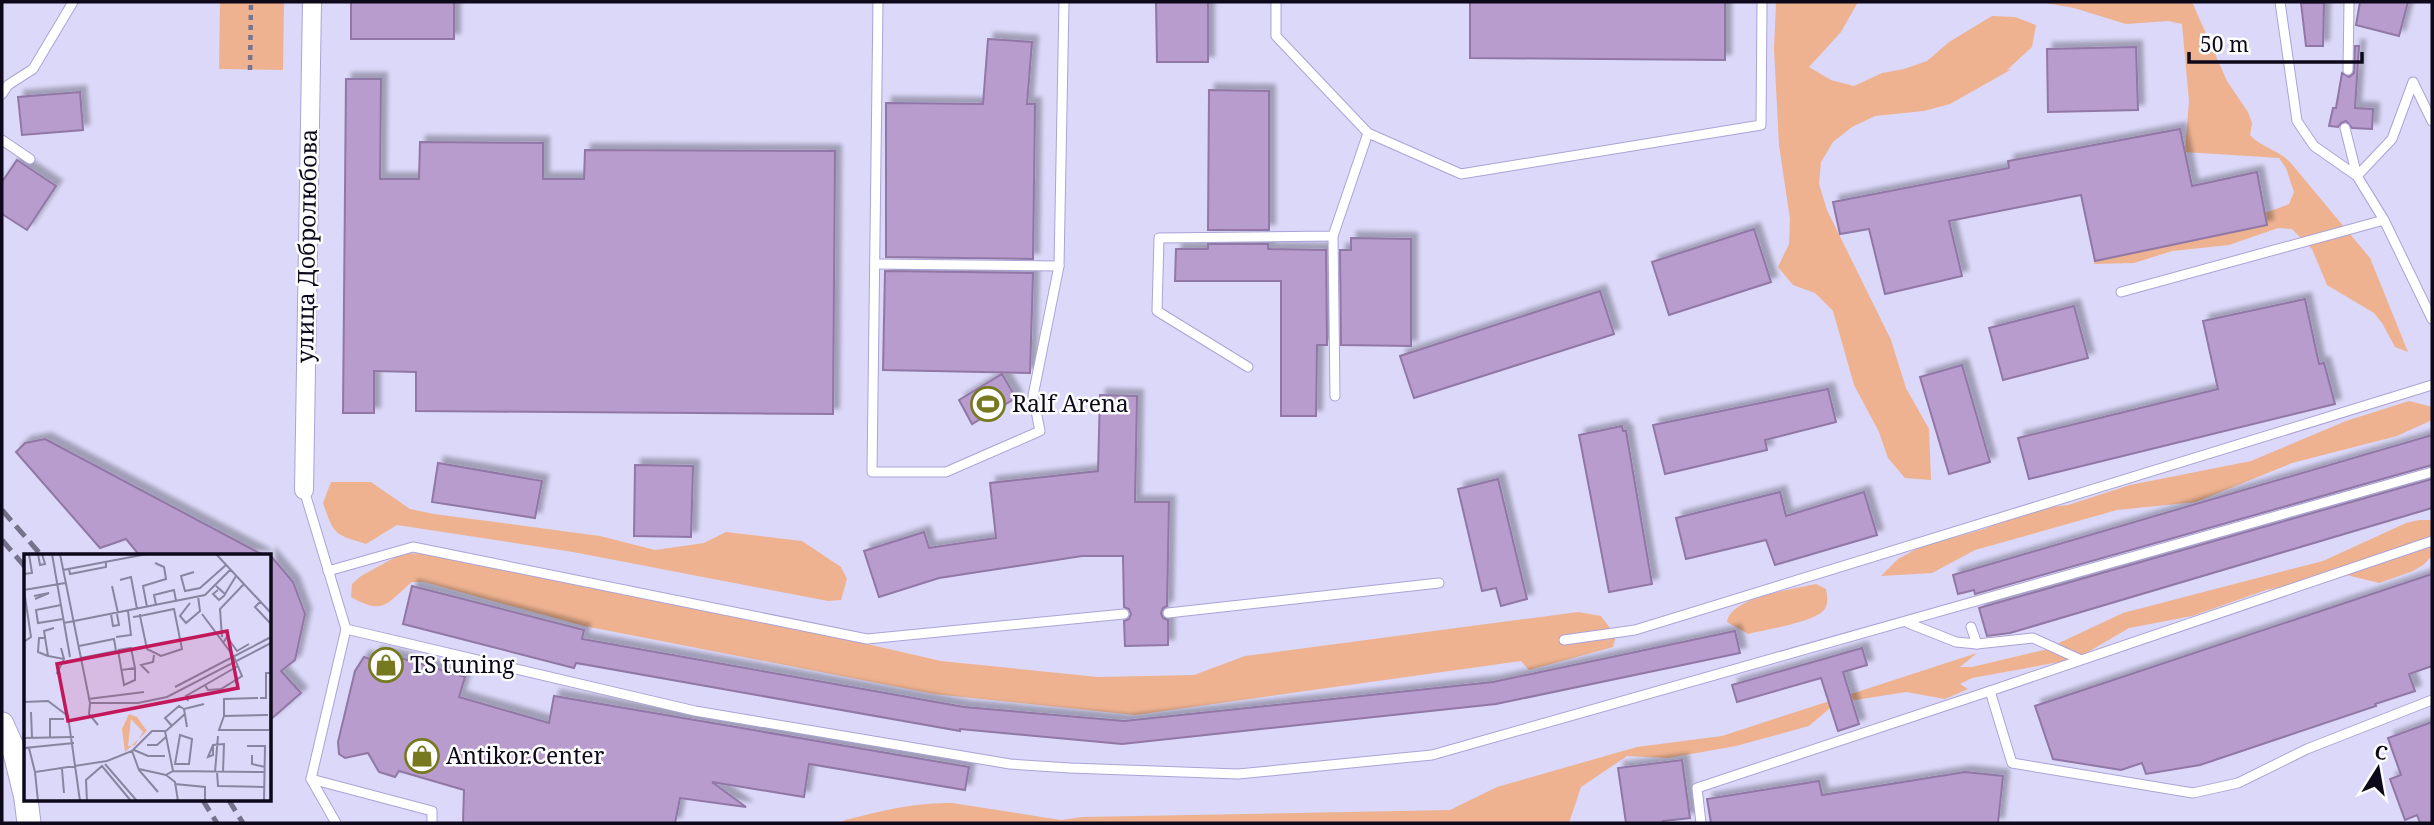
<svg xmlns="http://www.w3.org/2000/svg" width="2434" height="825" font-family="'Noto Serif',serif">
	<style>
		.green { fill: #eeb290 }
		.building { fill: #b89ccd; stroke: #9177a5; stroke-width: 2; filter: url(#shadow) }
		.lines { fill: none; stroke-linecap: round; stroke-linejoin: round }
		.service-casing { stroke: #aaa3d7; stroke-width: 11 }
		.minor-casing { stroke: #aaa3d7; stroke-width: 20 }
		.tertiary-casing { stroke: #aaa3d7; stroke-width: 25 }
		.path { stroke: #78748e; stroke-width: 4.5; stroke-dasharray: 5 5; stroke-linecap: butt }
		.service { stroke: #fff; stroke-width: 9 }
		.minor { stroke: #fff; stroke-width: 18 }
		.tertiary { stroke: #fff; stroke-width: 23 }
		.rail { stroke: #76728c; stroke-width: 5; stroke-dasharray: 14 7; stroke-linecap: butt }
		.labels { text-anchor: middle; stroke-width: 5; stroke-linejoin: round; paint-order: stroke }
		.street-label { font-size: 23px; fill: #0d091b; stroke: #fdfdfd }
		.poi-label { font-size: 23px; fill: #0d091b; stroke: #fdfdfd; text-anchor: start }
		.inset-road { fill: none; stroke: #8985a0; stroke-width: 2 }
		.view { fill: #c2185b; fill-opacity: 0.15; stroke: #c2185b; stroke-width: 3.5 }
		.inset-edge { fill: none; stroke: #0d091b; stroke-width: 3.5 }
	</style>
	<defs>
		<filter id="shadow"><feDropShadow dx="6" dy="-6" stdDeviation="2" flood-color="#0004"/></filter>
	</defs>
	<rect width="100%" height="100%" fill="#dbd8f9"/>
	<g class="green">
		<polygon points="220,2 284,2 283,70 219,69"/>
		<polygon points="1776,2 1858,2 1841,32 1809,67 1831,80 1854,86 1882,73 1904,69 1927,61 1949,42 1992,16 2015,17 2036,25 2032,47 2007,70 2012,69 1950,104 1924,111 1875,116 1852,127 1833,142 1821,162 1819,184 1827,210 1891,340 1906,388 1929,429 1931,480 1905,478 1888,458 1879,432 1854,385 1833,311 1815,293 1793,285 1778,267 1789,244 1790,219 1779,145 1774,49"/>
		<path d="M2040 2H2192L2227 81 2248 112 2252 123 2250 135C2262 148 2278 150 2290 162L2370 258 2408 352 2395 347 2382 323 2374 313 2327 285 2312 249 2292 229 2278 228 2229 245 2172 251 2134 263 2094 264 2099 253 2252 218 2289 204 2294 192 2286 168 2279 158 2185 152 2189 101 2182 24 2168 21 2126 24 2074 8Z"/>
		<polygon points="2409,401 2432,407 2432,420 2397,436 2292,463 2196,502 2117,510 1975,550 1932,573 1881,576 1898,559 1920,547 1984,529 2028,510 2068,505 2130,485 2251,461 2346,421"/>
		<path d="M331 482H371L410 509 434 514 600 536 655 550 704 543 726 532 802 541 841 567 847 579 841 600 828 601 573 552 397 525 366 544C334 534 334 535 323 503Z"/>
		<path d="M2419 520H2432V556L2423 565 2413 571 2379 583 2343 574 2266 590 2192 616 2129 628 2076 659 1972 678 1960 684 1968 689 1945 699 1906 692 1836 703 1809 726 1736 746 1668 758 1627 756 1581 787 1569 823H841L845 820C881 811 915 802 952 803L1061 820 1082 817 1450 810 1497 787 1637 747 1722 736 1977 653 1960 667H1972L2044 650 2123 613 2323 561 2406 523Z"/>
		<path d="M403 553 426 554 775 623 941 661 1098 677 1194 675 1245 656 1578 612 1601 616 1616 636 1613 647 1529 670 1521 661 1135 715 934 694 584 626 424 582H412C387 603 384 616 351 597L352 584 361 576Z"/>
		<path d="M1816 584 1826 589C1827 596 1829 603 1824 610 1814 622 1765 630 1748 634L1727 622C1730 597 1794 589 1816 584Z"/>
	</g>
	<g class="building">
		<rect x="351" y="2" width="103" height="37"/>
		<polygon points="1156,2 1208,2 1208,62 1157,62"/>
		<polygon points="1470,2 1725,2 1725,60 1470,58"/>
		<polygon points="2360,2 2408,2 2399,36 2356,25"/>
		<polygon points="2301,3 2324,3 2323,46 2306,46"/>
		<polygon points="988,39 1032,42 1027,104 1035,104 1033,259 886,257 886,103 983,104"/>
		<polygon points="2355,46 2359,46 2355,108 2373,109 2372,129 2352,128 2346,121 2341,123 2338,127 2329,126 2333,108 2336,108 2342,73 2349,77 2354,73"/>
		<polygon points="2136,47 2138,110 2048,112 2047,49"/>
		<polygon points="346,79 381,79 380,179 419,179 420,142 543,143 543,179 584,179 585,150 835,151 833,414 416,411 416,372 374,371 374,413 343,413"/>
		<polygon points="1209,90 1269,91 1269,230 1208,230"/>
		<polygon points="80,92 83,130 22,135 18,97"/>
		<polygon points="2180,129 2192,186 2257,172 2267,225 2095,261 2081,195 1949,221 1962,276 1885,294 1869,229 1840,234 1833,202 2009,168 2008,161"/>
		<polygon points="17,160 56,186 27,230 2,214 2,182"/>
		<polygon points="1754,229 1771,282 1669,315 1652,262"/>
		<polygon points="1351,238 1411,239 1411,346 1341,345 1340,250 1351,250"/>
		<polygon points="1208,244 1268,244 1268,249 1326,250 1327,345 1317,345 1316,416 1281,416 1281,281 1175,281 1176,249 1208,249"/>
		<polygon points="885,271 1033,273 1030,373 883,370"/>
		<polygon points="1600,291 1614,334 1414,398 1400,356"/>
		<polygon points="2305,299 2319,364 2324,363 2335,404 2029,479 2018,438 2218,389 2203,321"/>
		<polygon points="2074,306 2088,358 2003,380 1989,328"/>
		<polygon points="1962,365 1990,462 1949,474 1920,377"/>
		<polygon points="1002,374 1016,398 972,424 959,400"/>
		<polygon points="1828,389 1836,422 1765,440 1767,450 1665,474 1653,425"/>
		<polygon points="1100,395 1137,396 1135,502 1169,502 1167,606 1163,608 1161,613 1163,618 1168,620 1168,645 1125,646 1124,621 1129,619 1131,614 1129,609 1124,607 1123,556 1082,556 939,578 879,597 864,551 924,532 929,548 996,538 990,483 1098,471"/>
		<polygon points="1622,426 1623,431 1626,431 1652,584 1609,592 1579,435"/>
		<polygon points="2432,435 2432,465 1975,594 1974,590 1958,594 1953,575"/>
		<polygon points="45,439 265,556 140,556 126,539 100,548 16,452 25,443"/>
		<polygon points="438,463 542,481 535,518 432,502"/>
		<polygon points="635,465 693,466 691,537 634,536"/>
		<polygon points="1498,479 1527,599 1501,606 1496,588 1482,591 1458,489"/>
		<polygon points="2432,479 2432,508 2010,633 1987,636 1979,608"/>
		<polygon points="1780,492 1786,516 1864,492 1877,535 1775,565 1766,540 1686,559 1676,518"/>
		<polygon points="270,555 293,582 305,614 295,660 281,671 301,693 270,720"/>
		<polygon points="2432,574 2432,666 2409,674 2415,691 2375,704 2376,706 2200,765 2146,774 2142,763 2121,770 2053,759 2035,706"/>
		<polygon points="412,586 584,630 582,639 964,707 1124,721 1493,682 1735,631 1740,653 1496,704 1122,744 960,729 960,731 576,663 574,668 403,624"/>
		<polygon points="1862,648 1867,665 1843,672 1859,724 1838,731 1821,678 1737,702 1732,685"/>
		<polygon points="376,653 394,657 394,656 465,677 459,697 549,723 554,696 969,767 965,790 809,764 804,797 712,782 746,807 680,798 675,823 463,823 464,790 399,771 395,777 379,772 368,753 345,758 339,754 338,742 355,671 364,657 373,660"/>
		<polygon points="2432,722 2432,823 2420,823 2417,815 2405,820 2390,779 2401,775 2388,738"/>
		<polygon points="1682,760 1690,818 1663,821 1664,823 1626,823 1618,768"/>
		<polygon points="1965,772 2003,776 1998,823 1711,823 1707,799 1819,781 1822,795"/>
	</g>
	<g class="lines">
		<g class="service-casing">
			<g id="service">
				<polyline points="878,2 872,472 946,472 1040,431 1033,396 1059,266"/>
				<polyline points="1276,2 1276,36 1368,133 1461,174 1761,125 1762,2"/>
				<polyline points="2280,2 2297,121 2314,146 2357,176 2384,220 2432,319"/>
				<polyline points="2348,70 2349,2"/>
				<polyline points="2,94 8,85 33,69 73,2"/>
				<polyline points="2345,128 2357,176"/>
				<polyline points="2,140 30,159"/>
				<polyline points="2357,176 2392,139 2413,82 2432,121"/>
				<polyline points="1333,236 1335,396"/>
				<polyline points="876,264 1059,266 1064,2"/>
				<polyline points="2121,292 2384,220"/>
				<polyline points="1248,367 1157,311 1159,238 1333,236 1368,133"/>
				<polyline points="304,490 346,629 695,711 1010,764 1070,768 1238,774 1432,755 2432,472"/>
				<polyline points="328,571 413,547 867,639 1124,614"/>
				<polyline points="1168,613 1439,583"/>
				<polyline points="1908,623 1956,642 1977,644"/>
				<polyline points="1971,627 1977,644 2033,638 2079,659"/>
				<polyline points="1564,640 1635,630 2432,385"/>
				<polyline points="1990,691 2432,541"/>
				<polyline points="311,779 432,811 432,823"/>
				<polyline points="336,823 311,779 346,629"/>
				<polyline points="1701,823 1697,788 1990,691 2012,763 2193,793 2238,783 2307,749 2432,700"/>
			</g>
		</g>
		<g class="minor-casing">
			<polyline id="minor" points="304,490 312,2"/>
		</g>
		<g class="tertiary-casing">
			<g id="tertiary">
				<polyline points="2,724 15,753 26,798"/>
				<polyline points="26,799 29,823"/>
			</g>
		</g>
		<polyline class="path" points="250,70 251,2"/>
		<use href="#service" class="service"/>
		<use href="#minor" class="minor"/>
		<use href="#tertiary" class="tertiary"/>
		<g class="rail">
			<polyline points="2,510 42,556"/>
			<polyline points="2,540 26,568"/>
			<polyline points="202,799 217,823"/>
			<polyline points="228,799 243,823"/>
		</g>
	</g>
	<defs>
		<g id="stadium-ring" transform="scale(1.75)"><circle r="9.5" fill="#fdfdfd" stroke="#777920" stroke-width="1.5"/><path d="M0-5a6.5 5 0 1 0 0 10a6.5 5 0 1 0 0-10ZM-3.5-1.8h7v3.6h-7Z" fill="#777920"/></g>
		<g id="shop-ring" transform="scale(1.75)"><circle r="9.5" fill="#fdfdfd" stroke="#777920" stroke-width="1.5"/><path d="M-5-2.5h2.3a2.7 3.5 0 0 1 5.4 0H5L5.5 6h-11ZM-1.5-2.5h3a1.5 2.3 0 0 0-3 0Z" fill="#777920"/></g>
	</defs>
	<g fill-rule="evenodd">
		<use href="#stadium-ring" x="988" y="404"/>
		<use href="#shop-ring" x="386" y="665"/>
		<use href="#shop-ring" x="422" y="756"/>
	</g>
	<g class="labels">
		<g class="street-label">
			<text transform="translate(307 246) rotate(-89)" y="8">улица Добролюбова</text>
		</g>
		<g class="poi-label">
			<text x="1012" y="412">Ralf Arena</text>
			<text x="410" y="673">TS tuning</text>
			<text x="446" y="764">Antikor.Center</text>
		</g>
	</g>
	<g transform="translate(24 554)">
		<rect width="247" height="247" fill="#dbd8f9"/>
		<path d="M105 160 113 163 123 177 101 198 98 175ZM107 165 119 178 111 191 104 192Z" fill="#eeb290" fill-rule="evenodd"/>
		<path class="inset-road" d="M14 0 16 11 21 10 18 0M28 0 46 103M36 0 66 149H114L143 143 247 89M192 0 247 59M45 15 46 20 82 13V8M39 16 123 0M170 18 157 22 161 37 176 34 202 11M0 20 8 19 5 0M96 26 107 23 113 55M88 32 94 59M192 32 201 40 212 22M0 36 7 83 1 87M0 36 41 29M194 36 189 40 195 46 201 41M10 42 25 39 11 45M236 48 231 53 247 70M166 49 156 62 162 69 176 57 174 42M37 51 12 56 14 69 39 65M132 51 130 41 150 36 152 47M123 53 119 32 142 25 140 13 131 9M87 60 89 72 95 71 93 60M109 63 116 62 150 55 158 95 137 102 123 95 116 62V60M40 69 181 41 206 16M30 74 20 77 24 102 40 105M92 83 107 81 104 57M198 83 196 55 220 30M21 84H15L14 98 24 102M199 89 203 83 213 97 225 90M55 92 90 85 92 97 57 104M94 96 100 131 111 126V114M94 96 107 94 111 114 98 116M125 119 117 111 129 108 130 101M37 121 33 119 40 105 37 94M181 131 214 112M151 133 247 83M234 144 200 145V162L244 161M236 144H242V119H247M64 145 120 138M164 147 162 142 181 131 184 136 197 135 218 122 210 103 178 60M0 148 24 147 44 162 56 247M66 149 65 160 74 171M7 158 8 184M200 162 195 176H245M148 172 141 164 155 152 160 155M163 173 160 155 180 150M246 176 247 147M142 177 161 160M156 181 168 185 165 210H151ZM26 183V165H40M0 184 50 183M123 191H133L142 183M189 191V201L184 203 189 191 200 190 199 218M223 192H241L240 247M0 194 50 189M5 194 11 218M110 196 124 202H141M108 197 115 216 134 238M228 201V210L241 213M81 210 113 247M38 215 40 239M115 215 142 221M149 217 142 221 151 228 154 247M191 218 194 182M193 218 194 232 240 233M151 230 181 233V247M14 247 11 218 83 207 108 197 128 177H141L149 217 240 218M63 247 62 226 78 212 107 247"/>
		<path class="view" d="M203 77 214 134 44 167 33 110Z"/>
		<rect width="247" height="247" class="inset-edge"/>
	</g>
	<rect width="2434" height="825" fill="none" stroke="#0d091b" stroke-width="7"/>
	<g transform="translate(2378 769) rotate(11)" stroke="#fdfdfd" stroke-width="5" paint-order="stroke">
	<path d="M0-5L12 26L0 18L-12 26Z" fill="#0d091b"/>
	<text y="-10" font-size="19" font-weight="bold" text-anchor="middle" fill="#0d091b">С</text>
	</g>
	<path d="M2189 52v10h173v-10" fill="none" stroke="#0d091b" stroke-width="3.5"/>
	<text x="2200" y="52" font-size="21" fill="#0d091b" stroke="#fdfdfd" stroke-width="5" paint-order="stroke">50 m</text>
</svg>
